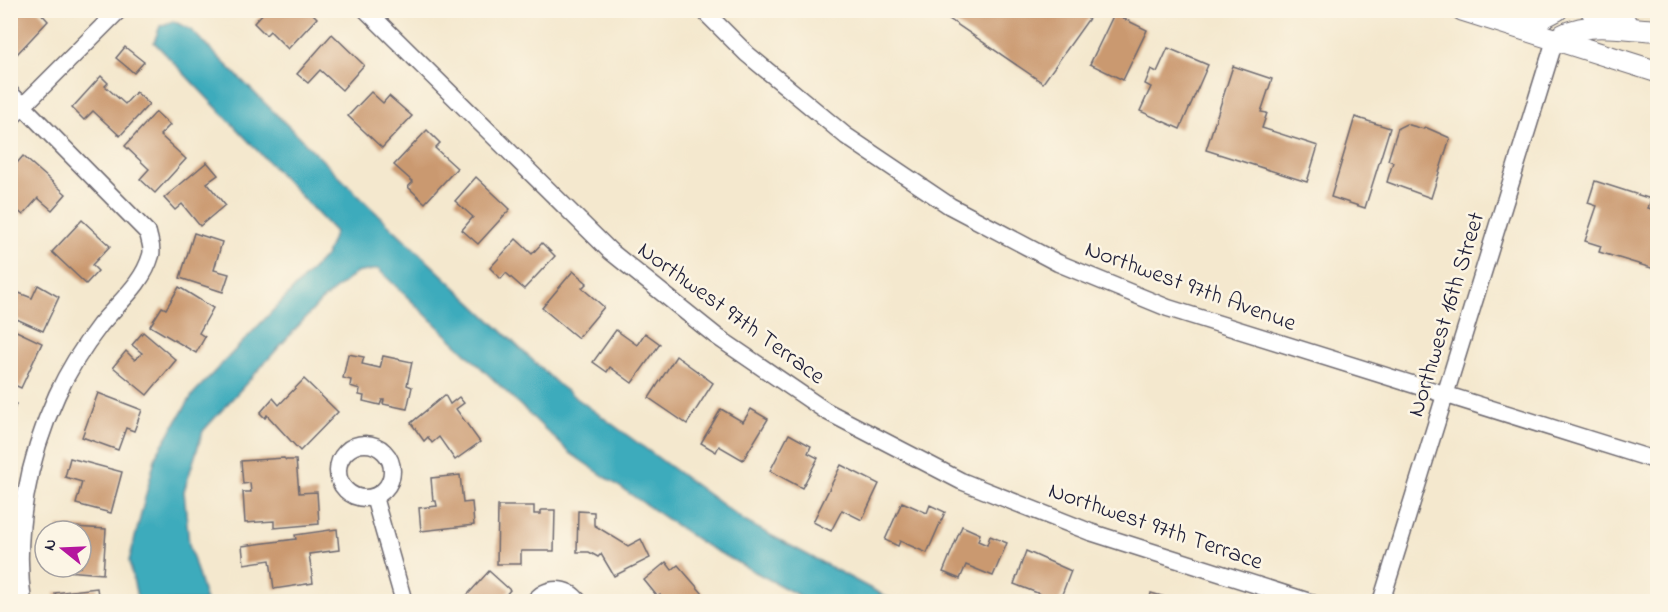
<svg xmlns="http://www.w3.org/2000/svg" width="1668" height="612" font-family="'Indie Flower',sans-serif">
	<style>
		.water { fill: #3dabbc; stroke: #30667c; stroke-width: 1.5 }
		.building { fill: #ca9970 }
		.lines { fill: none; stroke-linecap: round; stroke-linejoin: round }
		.minor-casing { stroke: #6c676e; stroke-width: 19 }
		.major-casing { stroke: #6c676e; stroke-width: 23 }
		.minor { stroke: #fff; stroke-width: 16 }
		.major { stroke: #fff; stroke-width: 21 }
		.labels { text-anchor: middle; stroke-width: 5; stroke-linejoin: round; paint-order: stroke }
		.street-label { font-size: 24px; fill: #22223b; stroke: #fcf5e5 }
	</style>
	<rect width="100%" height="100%" fill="#fcf5e5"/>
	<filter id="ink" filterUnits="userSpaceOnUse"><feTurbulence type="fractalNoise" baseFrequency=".0167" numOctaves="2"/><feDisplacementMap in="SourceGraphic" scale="12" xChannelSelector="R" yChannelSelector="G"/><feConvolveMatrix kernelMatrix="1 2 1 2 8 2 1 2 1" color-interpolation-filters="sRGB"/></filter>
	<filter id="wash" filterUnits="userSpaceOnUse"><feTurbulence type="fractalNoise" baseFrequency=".008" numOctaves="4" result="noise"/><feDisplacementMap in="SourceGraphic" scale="24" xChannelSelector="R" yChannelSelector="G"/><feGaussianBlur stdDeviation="1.35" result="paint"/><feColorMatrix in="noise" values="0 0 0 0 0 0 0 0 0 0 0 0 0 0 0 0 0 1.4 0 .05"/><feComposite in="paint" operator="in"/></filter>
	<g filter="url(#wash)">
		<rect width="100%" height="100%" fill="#f4e8ce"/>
		<polygon class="water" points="173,21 190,29 369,206 560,386 746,522 894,601 809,601 705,545 570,453 378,269 356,273 320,302 203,431 184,491 189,544 206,601 138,601 129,561 156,455 193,394 326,255 335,232 154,42 160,26"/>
		<g id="blocks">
			<g class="building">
				<polygon points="10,10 38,10 48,21 17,54 10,48"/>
				<polygon points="266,10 309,10 317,18 288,49 270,31 266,35 254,23"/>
				<polygon points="936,10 1095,10 1043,83"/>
				<polygon points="1114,14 1147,30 1123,80 1090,64"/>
				<polygon points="332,34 364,65 342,90 320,70 308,83 297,74"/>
				<polygon points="125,47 144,62 134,73 116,58"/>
				<polygon points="1168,48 1208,65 1180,129 1140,111 1151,87 1145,84 1151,69 1157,72"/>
				<polygon points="1233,66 1272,79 1261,112 1267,113 1262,128 1318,146 1307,182 1206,150"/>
				<polygon points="101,76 108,83 105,86 125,104 136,92 149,104 120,136 93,111 84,120 72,108"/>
				<polygon points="371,92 383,103 389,96 412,116 382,148 348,116"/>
				<polygon points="156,112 170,125 160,135 186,159 155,193 140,179 149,169 125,146"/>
				<polygon points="1355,117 1390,128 1365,208 1331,197"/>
				<polygon points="1406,124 1424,129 1425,127 1450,138 1431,198 1387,182 1393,162 1388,160 1398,128"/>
				<polygon points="427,130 440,143 435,148 457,168 425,203 408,187 413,182 394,165"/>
				<polygon points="23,156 66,194 52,210 38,198 23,215 10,204 10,177 14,173 11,170"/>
				<polygon points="207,162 218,175 207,183 225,205 200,226 182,204 175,210 164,198"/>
				<polygon points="476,177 510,209 478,244 462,230 473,217 455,201"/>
				<polygon points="1595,181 1651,199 1648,208 1658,211 1658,270 1599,252 1601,246 1585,241 1597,206 1588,203"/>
				<polygon points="82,220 110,246 92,265 98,271 86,284 52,252"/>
				<polygon points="194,233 222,242 214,270 229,274 223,292 180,278"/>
				<polygon points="516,239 532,254 542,243 555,256 524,289 506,273 501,279 490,268"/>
				<polygon points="573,271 587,283 582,288 604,307 578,338 542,308"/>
				<polygon points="38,285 59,297 43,331 10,316 19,293 32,298"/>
				<polygon points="179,287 213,308 199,333 205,337 196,353 150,326 162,307 166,309"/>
				<polygon points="10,328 42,343 21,388 10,383"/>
				<polygon points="616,330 637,345 645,333 660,344 632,383 610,367 607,372 593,362"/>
				<polygon points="143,332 176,360 147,395 113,367 126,351 135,360 142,353 132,345"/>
				<polygon points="348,354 364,357 362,364 380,368 383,356 412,362 407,385 412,387 407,409 383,404 384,400 382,400 380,405 363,401 364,396 359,395 360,389 350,386 351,380 343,378"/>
				<polygon points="676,356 713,383 687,424 649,398"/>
				<polygon points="304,379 338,412 300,451 267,415 265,418 260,413 273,398 279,405"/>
				<polygon points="98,393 142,410 134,431 126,428 118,450 82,437"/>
				<polygon points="445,395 450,404 459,397 464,403 456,409 480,442 455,460 439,437 432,443 428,437 424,441 411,423"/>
				<polygon points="10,402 16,404 11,418 10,418"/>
				<polygon points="721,409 743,422 751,409 768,419 743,460 719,446 716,452 701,443"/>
				<polygon points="789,434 811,446 808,453 818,458 802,488 770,471"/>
				<polygon points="70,458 122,472 111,513 76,504 82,482 65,477"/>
				<polygon points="284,458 286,460 296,460 299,493 317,492 319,524 274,528 274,521 245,523 243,492 251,492 250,483 243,484 241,461"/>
				<polygon points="841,465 879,484 862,520 842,510 831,531 813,522"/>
				<polygon points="460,475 463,503 472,502 474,525 421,531 419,508 437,506 436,501 433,501 431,478"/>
				<polygon points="902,502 927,513 930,505 945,512 927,553 900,541 898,546 885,540"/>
				<polygon points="498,506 534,506 534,514 541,514 541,510 555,510 554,551 521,551 521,564 497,564"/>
				<polygon points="578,511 594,512 594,525 628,546 641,539 650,558 614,576 601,554 598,557 589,552 577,552"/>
				<polygon points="58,526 106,529 103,574 54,570 54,567 81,567 81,531 58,531"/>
				<polygon points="962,526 980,534 978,541 987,545 990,536 1007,543 993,576 966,565 960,579 943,572"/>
				<polygon points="337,529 339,550 309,554 313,583 274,589 270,560 244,564 242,546 296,539 295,535"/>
				<polygon points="1026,551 1071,571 1059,602 1037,602 1040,594 1014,584"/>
				<polygon points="666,562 672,570 678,565 703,594 696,602 659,602 660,595 657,596 644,580"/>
				<polygon points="489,571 510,590 500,602 461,602"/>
				<polygon points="97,588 99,602 56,602 55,593"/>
				<polygon points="1151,593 1169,598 1168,602 1149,602"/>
			</g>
		</g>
	</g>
	<g filter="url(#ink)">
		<use href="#blocks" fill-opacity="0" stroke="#6c676e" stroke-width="1.5"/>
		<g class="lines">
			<g class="minor-casing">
				<g id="minor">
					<polyline points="366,10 610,251 716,336 826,411 961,481 1090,532 1310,602"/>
					<polyline points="703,10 747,54 846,136 950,206 1058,263 1168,308 1658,461"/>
					<path d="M10 93 148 233C149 239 153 248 151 255 143 284 118 303 100 325 83 347 68 371 57 395 28 458 13 534 23 602"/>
					<polyline points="10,119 119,10"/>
					<circle cx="365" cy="471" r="27"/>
					<polyline points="374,497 404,602"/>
					<path d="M534 602C546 586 567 586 579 602"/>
					<polyline points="1381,602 1555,40"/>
				</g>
			</g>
			<g class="major-casing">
				<g id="major">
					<polyline points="1462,10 1658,72"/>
					<polyline points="1591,10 1625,21"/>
					<polyline points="1510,15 1540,19 1557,10"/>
					<path d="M1555 40C1582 19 1621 29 1653 30"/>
				</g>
			</g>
			<use href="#minor" class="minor"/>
			<use href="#major" class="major"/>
		</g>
	</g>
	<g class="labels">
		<g class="street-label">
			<text transform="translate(1191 285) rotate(20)" y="8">Northwest 97th Avenue</text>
			<text transform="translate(732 312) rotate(36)" y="8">Northwest 97th Terrace</text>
			<text transform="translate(1445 314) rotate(-73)" y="8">Northwest 16th Street</text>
			<text transform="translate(1156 525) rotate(19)" y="8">Northwest 97th Terrace</text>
		</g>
	</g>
	<rect width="1668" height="612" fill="none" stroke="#fcf5e5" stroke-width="36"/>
	<g transform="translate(63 549) rotate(288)"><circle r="28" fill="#fcf5e5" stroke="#a5a1a1" stroke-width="1.5"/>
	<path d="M0-4.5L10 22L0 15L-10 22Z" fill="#b5179e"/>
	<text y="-9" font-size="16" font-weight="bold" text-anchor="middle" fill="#22223b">N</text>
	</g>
</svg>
